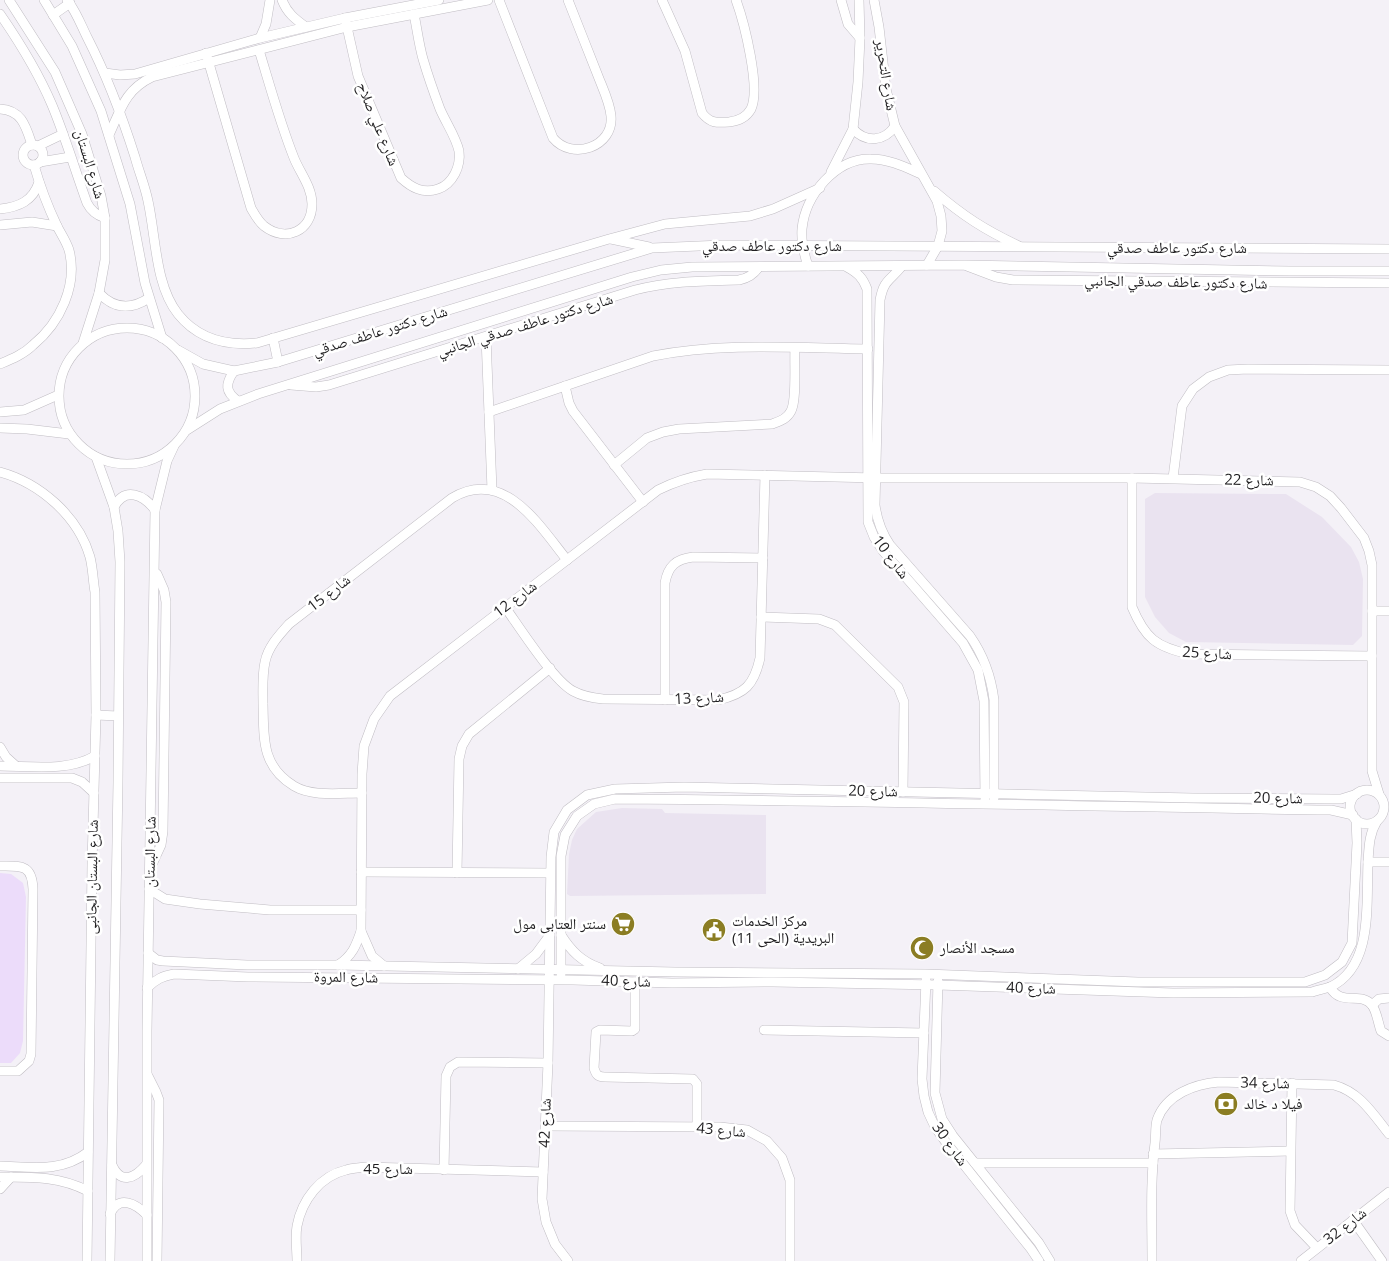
<svg xmlns="http://www.w3.org/2000/svg" width="1389" height="1261" font-family="'Open Sans','Noto Naskh Arabic',sans-serif">
	<style>
		.built { fill: #eae3f0 }
		.green { fill: #ecdcfa }
		.lines { fill: none; stroke-linecap: round; stroke-linejoin: round }
		.minor-casing { stroke: #c0bdc3; stroke-width: 10 }
		.minor { stroke: #fff; stroke-width: 9 }
		.labels { text-anchor: middle; stroke-width: 5; stroke-linejoin: round; paint-order: stroke }
		.street-label { font-size: 15px; fill: #201f21; stroke: #fff }
		.poi-label { font-size: 15px; fill: #201f21; stroke: #fff; text-anchor: start }
	</style>
	<rect width="100%" height="100%" fill="#f4f1f7"/>
	<g class="built">
		<polygon points="1155,493 1286,494 1322,517 1351,547 1359,562 1363,579 1362,636 1353,645 1186,642 1169,633 1155,617 1145,597 1145,499"/>
		<polygon points="622,808 662,809 665,813 766,815 766,894 570,896 567,894 569,854 572,840 577,829 596,812"/>
	</g>
	<polygon class="green" points="0,873 11,874 23,883 26,897 23,1041 20,1053 11,1063 0,1063"/>
	<g class="lines">
		<g class="minor-casing">
			<g id="minor">
				<polyline points="9,0 55,72 82,134 101,196 105,218 105,260 99,293 83,343"/>
				<polyline points="44,0 72,46 101,111 130,204 145,283 162,338"/>
				<path d="M67 0C76 11 81 25 87 37 107 76 122 116 135 157 139 172 145 186 148 201 156 237 155 285 178 314 198 339 227 346 257 343L609 239 665 224 750 216 773 209 820 188"/>
				<path d="M282 0C287 13 295 19 306 27"/>
				<path d="M499 0 553 138C572 161 614 147 611 116 610 103 603 89 598 76 588 51 578 25 568 0"/>
				<path d="M662 0 685 51 702 113C710 123 716 123 729 122 738 121 746 118 751 109 761 88 744 22 736 0"/>
				<polyline points="841,0 848,24 860,38"/>
				<polyline points="874,0 879,27 886,89 895,126 937,201 941,216 942,231 938,246 927,265"/>
				<path d="M0 14C20 43 38 72 52 105 65 136 75 170 87 203 91 211 96 215 105 218"/>
				<polyline points="53,15 70,3"/>
				<path d="M345 18 358 76 401 178C412 188 423 194 438 189 453 184 461 166 459 151 456 137 446 123 440 109 434 93 428 76 423 59 419 45 417 29 414 14"/>
				<polyline points="260,38 266,24 270,0"/>
				<path d="M206 53 251 208C255 215 258 221 264 226 286 243 312 231 312 204 312 187 300 173 294 158 280 123 270 86 259 50"/>
				<polyline points="105,73 120,75 135,74 260,38 345,18 439,0"/>
				<path d="M0 109C22 110 26 127 32 145"/>
				<path d="M853 129C866 143 884 142 895 126"/>
				<path d="M109 135C121 109 125 90 152 77L347 27 488 0"/>
				<circle cx="33" cy="155" r="10"/>
				<polyline points="38,146 63,134"/>
				<polyline points="40,162 70,157"/>
				<polyline points="831,172 853,129 858,82 860,38 859,0"/>
				<path d="M934 191C963 216 985 230 1019 246"/>
				<path d="M0 209C19 207 33 201 39 182"/>
				<polyline points="0,225 32,222 57,226"/>
				<polyline points="611,239 649,247"/>
				<path d="M808 266C804 254 801 242 802 229 805 195 836 158 871 159 889 159 905 167 921 174"/>
				<path d="M902 266C890 281 884 279 880 300L875 505C877 520 881 532 890 545L970 636C984 656 991 676 994 700V798"/>
				<polyline points="967,266 996,277 1013,280 1389,283"/>
				<path d="M847 267C858 273 863 278 867 289L868 522 874 537 883 551 963 643 978 670 984 701 985 799"/>
				<path d="M99 293C114 309 131 310 149 298"/>
				<circle cx="127" cy="396" r="68"/>
				<polyline points="486,337 492,490"/>
				<polyline points="273,338 278,362"/>
				<polyline points="178,350 203,364 234,371 278,362 652,248 722,245 1389,249"/>
				<path d="M0 364C12 359 24 354 33 345 60 323 78 285 69 250 66 241 61 234 57 226 48 207 40 186 34 165"/>
				<path d="M234 371C225 384 225 392 238 401"/>
				<path d="M291 385 316 387 329 385 635 290C670 281 703 281 739 280 748 278 753 275 759 267"/>
				<polyline points="565,386 569,403 573,411 643,502"/>
				<polyline points="0,412 24,410 58,395"/>
				<path d="M489 412 653 356C722 342 797 348 868 349"/>
				<polyline points="0,428 27,429 69,434"/>
				<polyline points="187,430 220,409 258,394 632,277 661,270 692,267 965,265 1290,271 1389,271"/>
				<polyline points="96,457 114,507 118,531 120,562 118,782 110,1261"/>
				<path d="M614 465 647 438 663 432 679 429 772 424C780 421 787 419 791 411 797 400 794 363 795 348"/>
				<path d="M0 472C40 483 78 516 90 557 93 569 93 581 95 592L96 715 92 865 87 1261"/>
				<path d="M1132 478V607C1145 638 1156 647 1189 654L1372 656"/>
				<polyline points="1173,478 1182,406 1193,389 1209,377 1228,370 1248,369 1389,370"/>
				<path d="M114 507C125 486 144 495 155 510"/>
				<path d="M505 607C520 628 553 680 573 691 582 696 593 698 603 699L718 700C745 694 754 685 760 658L765 475"/>
				<polyline points="1372,611 1389,611"/>
				<polyline points="761,617 819,619 835,625 898,687 904,702 903,792"/>
				<path d="M665 700V583C668 566 676 559 693 557L763 558"/>
				<polyline points="96,715 118,716"/>
				<polyline points="0,747 6,757 16,766"/>
				<path d="M0 766C31 766 67 772 95 756"/>
				<polyline points="0,778 72,778 82,782 94,793"/>
				<circle cx="1367" cy="807" r="17"/>
				<path d="M362 793C340 793 312 797 294 786 261 766 264 738 263 704 263 691 262 676 265 662 268 647 279 635 289 624L452 498C504 467 539 525 567 560"/>
				<polyline points="1368,862 1389,862"/>
				<path d="M0 866C21 866 32 864 33 889L31 1054 29 1061 18 1071H0"/>
				<polyline points="150,869 161,845 163,831 166,602 164,590 157,574"/>
				<polyline points="361,872 550,873"/>
				<polyline points="457,873 459,759 462,746 469,734 550,668"/>
				<polyline points="149,889 165,899 200,904 270,910 361,910"/>
				<polyline points="361,931 372,956 384,966"/>
				<path d="M561 935C571 951 582 962 600 968"/>
				<polyline points="148,953 157,960 163,961 247,965 338,965 675,972 926,974 1138,982 1305,982 1325,975 1342,962 1352,943 1357,843 1356,819"/>
				<path d="M338 965C352 956 356 946 361 931L362 774 364 746 374 719 390 696 658 490C674 482 689 477 707 474L876 478H1132L1300 482 1316 487 1330 496 1341 508 1364 538 1369 551 1372 565V771L1379 794"/>
				<polyline points="518,969 536,954 550,935"/>
				<path d="M561 974V856L565 835 577 816 594 804 615 799C854 800 1092 807 1331 810L1353 815"/>
				<polyline points="926,980 922,1079 924,1096 928,1112 935,1127 945,1141 1031,1249 1039,1261"/>
				<polyline points="938,981 935,1093 942,1119 953,1136 1039,1243 1050,1261"/>
				<path d="M635 982V1029L632 1031 600 1030 596 1032 594 1068C596 1075 598 1077 605 1077L693 1079 697 1084V1127"/>
				<path d="M1330 987C1341 1007 1361 991 1372 1005 1377 1012 1378 1023 1381 1031L1389 1036"/>
				<path d="M147 988C156 979 163 976 174 974L248 977 573 980 672 983 773 982 938 985 1173 993 1312 992C1317 990 1324 989 1330 987 1374 967 1366 902 1368 862 1369 847 1369 834 1377 821"/>
				<polyline points="1372,1005 1379,999 1389,998"/>
				<polyline points="764,1030 924,1033"/>
				<polyline points="148,1076 156,1092 159,1100 157,1261"/>
				<polyline points="1292,1083 1290,1211 1295,1225 1317,1248"/>
				<polyline points="546,1126 720,1127 747,1130 767,1141 782,1158 790,1180 790,1261"/>
				<polyline points="1153,1154 1290,1151"/>
				<polyline points="975,1163 1153,1163"/>
				<path d="M112 1165C121 1185 135 1178 146 1165"/>
				<path d="M0 1166C32 1167 61 1173 88 1152"/>
				<polyline points="444,1170 446,1076 450,1067 458,1062 548,1063"/>
				<path d="M0 1177C32 1177 59 1176 88 1191"/>
				<polyline points="0,1189 11,1177"/>
				<path d="M110 1214C119 1194 136 1204 147 1215"/>
				<polyline points="1353,1220 1382,1261"/>
				<polyline points="147,1261 147,1031 155,510 167,461 174,446"/>
				<path d="M297 1261C297 1250 295 1237 297 1226 302 1200 320 1176 346 1170 352 1168 360 1168 366 1167L543 1172"/>
				<polyline points="568,1261 555,1244 546,1222 542,1199 548,1063 551,857 554,832 567,810 587,795 615,789 684,787 1193,798 1333,799 1341,799 1357,794"/>
				<path d="M1152 1261C1152 1222 1150 1182 1155 1143 1156 1136 1155 1127 1157 1120 1166 1094 1195 1084 1219 1082L1334 1085C1360 1092 1373 1114 1389 1134"/>
				<polyline points="1301,1261 1389,1192"/>
			</g>
		</g>
		<use href="#minor" class="minor"/>
	</g>
	<defs>
		<g id="supermarket-disc" transform="scale(1.25)"><circle r="9.5" fill="#8b7d23" stroke="#fff"/><path d="M-6-5.5h2.5l.6 2H6L4.5 2H-2.5L-4.4-4H-6ZM-1.5 3.2a1.3 1.3 0 1 0 .1 0ZM3 3.2a1.3 1.3 0 1 0 .1 0Z" fill="#fff"/></g>
		<g id="civic-disc" transform="scale(1.25)"><circle r="9.5" fill="#8b7d23" stroke="#fff"/><path d="M-.6-6.5H3V-4.5H.6V-3L4-1V1h2V6H-6V1h2V-1L-.6-3ZM-1.2 2.5V6h2.4V2.5Z" fill="#fff"/></g>
		<g id="mosque-disc" transform="scale(1.25)"><circle r="9.5" fill="#8b7d23" stroke="#fff"/><path d="M3.5-4.9A6 6 0 1 0 3.5 4.9A5 5 0 1 1 3.5-4.9Z" fill="#fff"/></g>
		<g id="bank-disc" transform="scale(1.25)"><circle r="9.5" fill="#8b7d23" stroke="#fff"/><path d="M-6-4H6V4H-6ZM0-2.3a2.3 2.3 0 1 0 0 4.6a2.3 2.3 0 1 0 0-4.6Z" fill="#fff"/></g>
	</defs>
	<g fill-rule="evenodd">
		<use href="#supermarket-disc" x="623" y="924"/>
		<use href="#civic-disc" x="714" y="930"/>
		<use href="#mosque-disc" x="922" y="948"/>
		<use href="#bank-disc" x="1226" y="1104"/>
	</g>
	<g class="labels">
		<g class="street-label">
			<text transform="translate(886 75) rotate(81)" y="5">شارع التحرير</text>
			<text transform="translate(378 124) rotate(68)" y="5">شارع علي صلاح</text>
			<text transform="translate(90 164) rotate(73)" y="5">شارع البستان</text>
			<text x="772" y="251">شارع دكتور عاطف صدقي</text>
			<text x="1177" y="253">شارع دكتور عاطف صدقي</text>
			<text transform="translate(1176 282) rotate(1)" y="5">شارع دكتور عاطف صدقي الجانبي</text>
			<text transform="translate(525 325) rotate(-17)" y="5">شارع دكتور عاطف صدقي الجانبي</text>
			<text transform="translate(380 331) rotate(-17)" y="5">شارع دكتور عاطف صدقي</text>
			<text transform="translate(1249 480) rotate(1)" y="5">شارع 22</text>
			<text transform="translate(891 557) rotate(53)" y="5">شارع 10</text>
			<text transform="translate(329 593) rotate(-38)" y="5">شارع 15</text>
			<text transform="translate(515 599) rotate(-37)" y="5">شارع 12</text>
			<text transform="translate(1207 653) rotate(3)" y="5">شارع 25</text>
			<text transform="translate(699 698) rotate(-3)" y="5">شارع 13</text>
			<text transform="translate(873 791) rotate(1)" y="5">شارع 20</text>
			<text transform="translate(1278 798) rotate(1)" y="5">شارع 20</text>
			<text transform="translate(150 852) rotate(-89)" y="5">شارع البستان</text>
			<text transform="translate(92 877) rotate(-89)" y="5">شارع البستان الجانبى</text>
			<text transform="translate(346 977) rotate(1)" y="5">شارع المروة</text>
			<text transform="translate(626 981) rotate(2)" y="5">شارع 40</text>
			<text transform="translate(1031 988) rotate(2)" y="5">شارع 40</text>
			<text transform="translate(1265 1083) rotate(1)" y="5">شارع 34</text>
			<text transform="translate(545 1123) rotate(-88)" y="5">شارع 42</text>
			<text transform="translate(721 1130) rotate(5)" y="5">شارع 43</text>
			<text transform="translate(950 1144) rotate(54)" y="5">شارع 30</text>
			<text x="388" y="1174">شارع 45</text>
			<text transform="translate(1345 1226) rotate(-38)" y="5">شارع 32</text>
		</g>
		<g class="poi-label">
			<text x="732" y="926">مركز الخدمات<tspan x="732" dy="17">البريدية (الحى 11)</tspan></text>
			<text x="606" y="929" text-anchor="end">سنتر العتابى مول</text>
			<text x="940" y="953">مسجد الأنصار</text>
			<text x="1244" y="1109">فيلا د خالد</text>
		</g>
	</g>
</svg>
